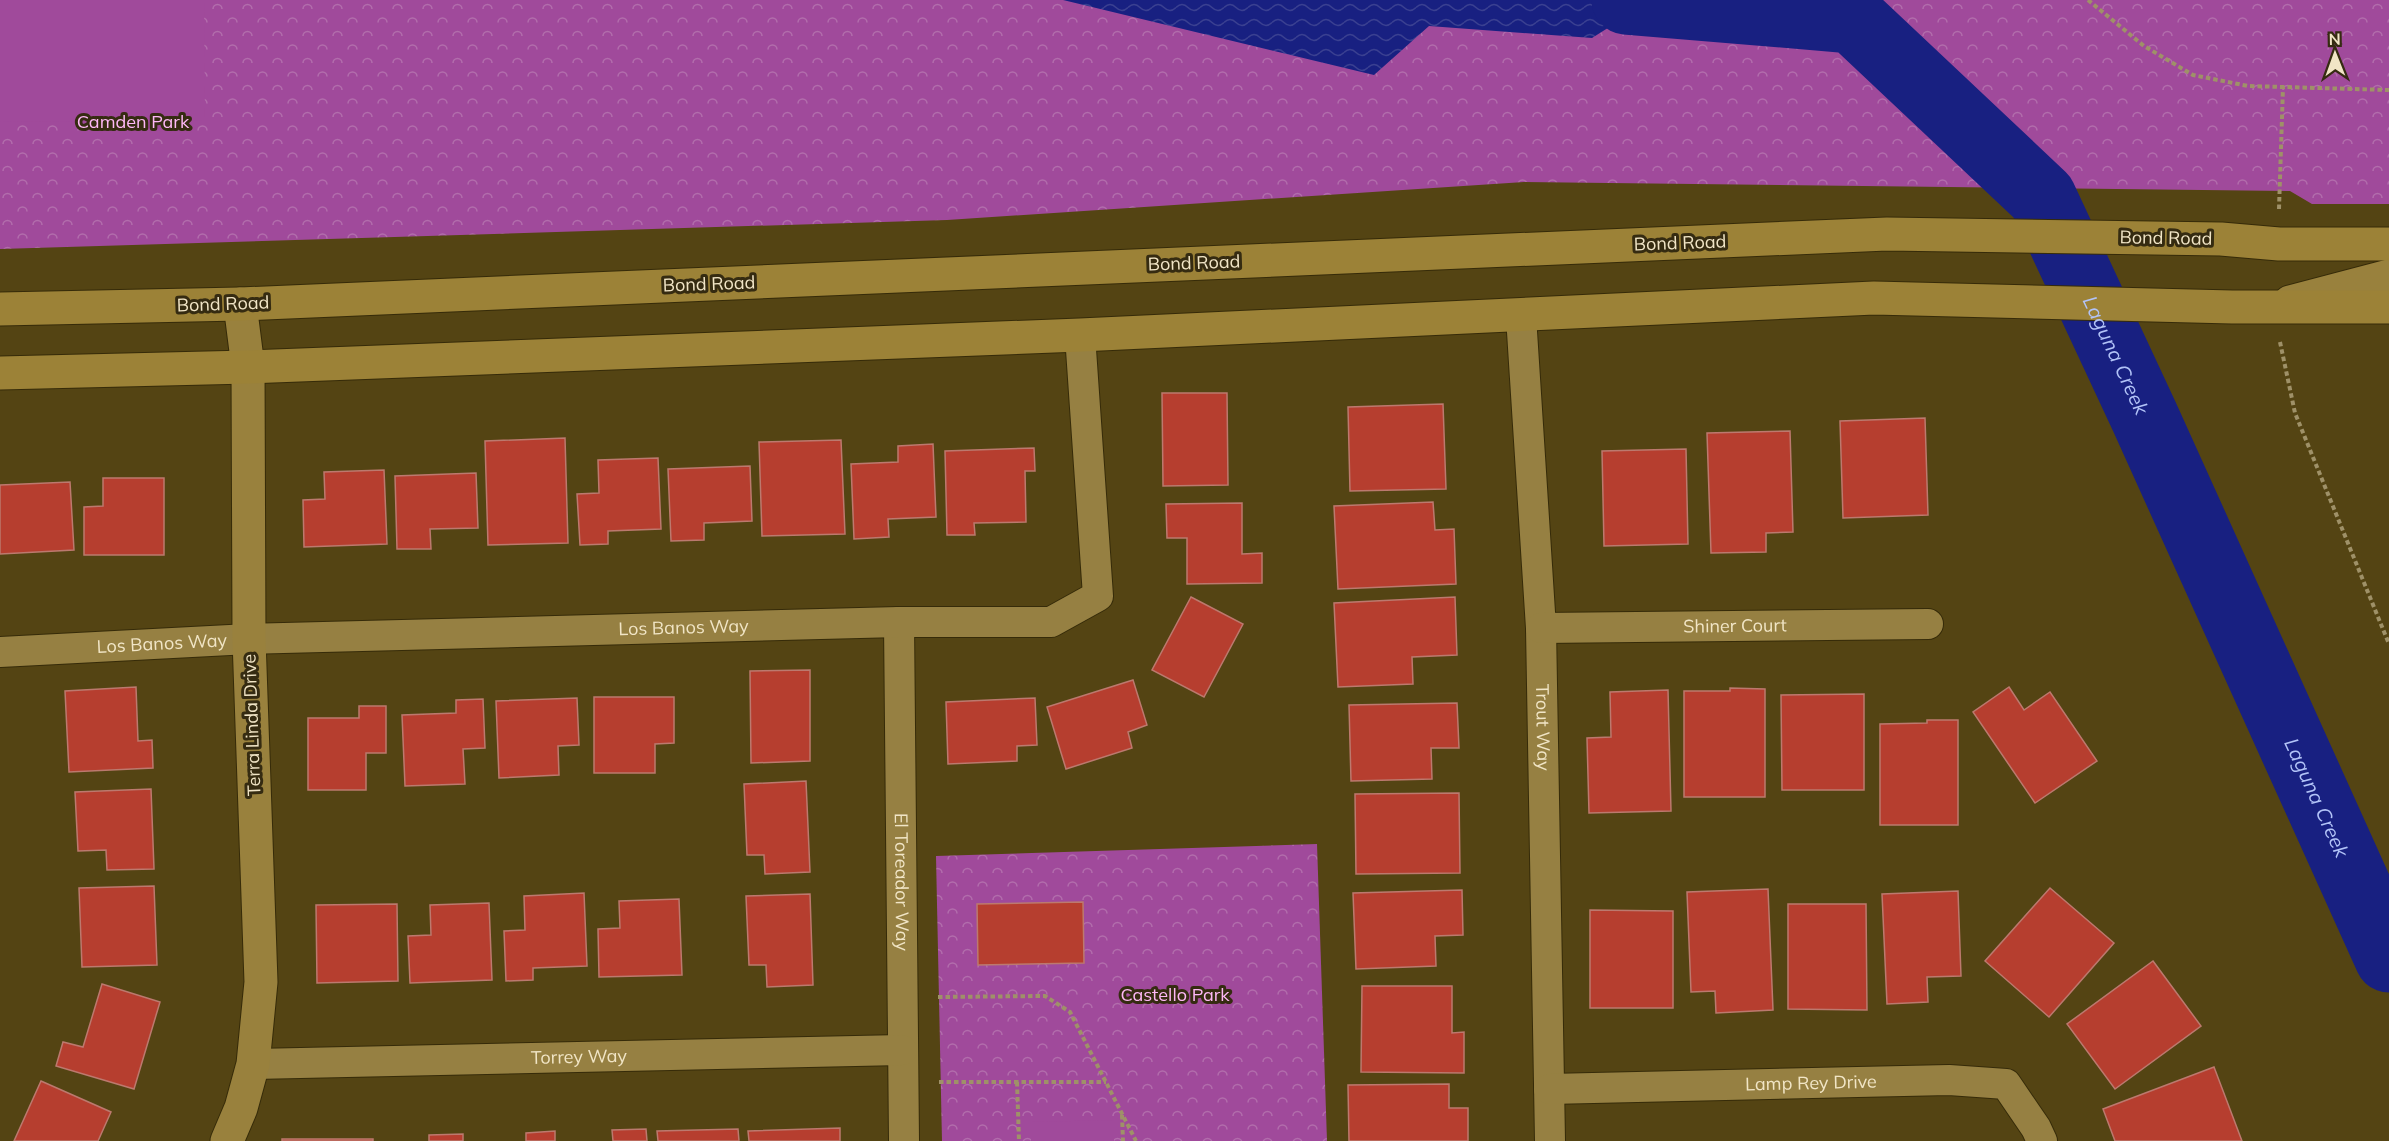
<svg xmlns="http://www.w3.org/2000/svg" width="2389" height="1141" font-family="Mulish,sans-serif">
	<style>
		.park { fill: url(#park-crowns) }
		.pitch { fill: #a04a9b }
		.water { fill: url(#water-waves) }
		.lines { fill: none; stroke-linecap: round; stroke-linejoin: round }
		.river { stroke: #182081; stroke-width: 69 }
		.building { fill: #b63e2f; stroke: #bc796e; stroke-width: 1.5 }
		.street-casing { stroke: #362b09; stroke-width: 32 }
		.secondary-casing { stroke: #362b09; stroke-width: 35 }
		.primary-casing { stroke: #362b09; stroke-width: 35 }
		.path { stroke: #9f9168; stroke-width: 4; stroke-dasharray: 4.5 3; stroke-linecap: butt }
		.street { stroke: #968042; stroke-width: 30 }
		.secondary { stroke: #99813d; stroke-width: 33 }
		.primary { stroke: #9c8237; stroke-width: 33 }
		.labels { text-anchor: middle; stroke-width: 6; stroke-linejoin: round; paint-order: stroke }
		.park-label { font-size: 18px; fill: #feb8f7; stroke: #352b11 }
		.street-label { font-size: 18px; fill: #f1e5c6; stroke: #352b11 }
		.water-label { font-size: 20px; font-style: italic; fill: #b2c3f7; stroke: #352b11 }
	</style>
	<defs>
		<pattern id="park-crowns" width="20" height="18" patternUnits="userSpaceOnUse" patternTransform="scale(1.5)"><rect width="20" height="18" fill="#a04a9b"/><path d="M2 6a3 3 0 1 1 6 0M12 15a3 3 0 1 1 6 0" fill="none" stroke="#b26dac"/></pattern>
		<pattern id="water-waves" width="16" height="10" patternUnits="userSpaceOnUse" patternTransform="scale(1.5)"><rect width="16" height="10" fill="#182081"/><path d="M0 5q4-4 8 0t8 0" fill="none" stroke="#3a4091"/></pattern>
	</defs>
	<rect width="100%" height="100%" fill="#544413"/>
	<g class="park">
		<polygon points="0,0 2389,0 2389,204 2312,204 2290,191 1524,182 947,220 0,249"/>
		<polygon points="1317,844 1327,1141 942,1141 936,856"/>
	</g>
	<g class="pitch">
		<polygon points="0,0 204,0 205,120 0,122"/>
		<polygon points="1114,1120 1114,1141 1031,1141 1031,1122"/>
	</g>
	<polygon class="water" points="1063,0 1645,0 1649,2 1592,38 1429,26 1374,75"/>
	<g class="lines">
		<path class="river" id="s1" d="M1626 0 1853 19 2042 197 2145 418 2389 958"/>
	</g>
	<g class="building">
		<polygon points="1162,393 1227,393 1228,485 1163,486"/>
		<polygon points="1443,404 1446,489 1350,491 1348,407"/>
		<polygon points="1925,418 1928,515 1843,518 1840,421"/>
		<polygon points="1790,431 1793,532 1766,533 1766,552 1711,553 1707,433"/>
		<polygon points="565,438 568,543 488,545 485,441"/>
		<polygon points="841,440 845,534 762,536 759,442"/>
		<polygon points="933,444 936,517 888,519 889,537 854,539 851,464 898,462 898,446"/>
		<polygon points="1034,448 1035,471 1025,471 1026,522 974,523 975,535 947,535 945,451"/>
		<polygon points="1686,449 1688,544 1604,546 1602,451"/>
		<polygon points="658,458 661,529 608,531 608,544 580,545 577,494 599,493 598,460"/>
		<polygon points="750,466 752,521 704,523 704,540 671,541 668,469"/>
		<polygon points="384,470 387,544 304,547 303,500 325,499 324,472"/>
		<polygon points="476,473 478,528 430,529 431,549 397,549 395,476"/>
		<polygon points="103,478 164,478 164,555 84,555 84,507 103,506"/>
		<polygon points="70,482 74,550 0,554 0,485"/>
		<polygon points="1433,502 1435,530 1454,529 1456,584 1338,589 1334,506"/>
		<polygon points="1242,503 1242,554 1262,553 1262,583 1187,584 1187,538 1167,538 1166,504"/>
		<polygon points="1191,597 1243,624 1204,697 1152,670"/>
		<polygon points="1455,597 1457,655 1412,657 1413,684 1338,687 1334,603"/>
		<polygon points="810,670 810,761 751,763 750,671"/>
		<polygon points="1133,680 1147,725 1128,732 1132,748 1066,769 1047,707"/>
		<polygon points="136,687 138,741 152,740 153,768 69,772 65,691"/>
		<polygon points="2009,687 2024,710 2050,692 2097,761 2035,803 1973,712"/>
		<polygon points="1730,688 1765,689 1765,797 1684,797 1684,691 1730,691"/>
		<polygon points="1668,690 1671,811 1589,813 1587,738 1611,737 1610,692"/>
		<polygon points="1864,694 1864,790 1782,790 1781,695"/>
		<polygon points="594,697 674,697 674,743 655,744 655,773 594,773"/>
		<polygon points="577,698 579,745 558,746 559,775 499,778 496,701"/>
		<polygon points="1035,698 1037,745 1017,746 1017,761 948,764 946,702"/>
		<polygon points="483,699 485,748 463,749 465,784 405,786 402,715 456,713 456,700"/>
		<polygon points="1457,703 1459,748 1431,748 1432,779 1351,781 1349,705"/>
		<polygon points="359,706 386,706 386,753 366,753 366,790 308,790 308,718 359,718"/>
		<polygon points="1927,720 1958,720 1958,825 1880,825 1880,724 1927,723"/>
		<polygon points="806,781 810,872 765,874 764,855 747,855 744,784"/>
		<polygon points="151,789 154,869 107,870 106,850 78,851 75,792"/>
		<polygon points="1459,793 1460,873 1356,874 1355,794"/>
		<polygon points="154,886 157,965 82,967 79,888"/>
		<polygon points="2050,888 2114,943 2049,1017 1985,961"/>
		<polygon points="1768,889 1773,1010 1716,1013 1715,991 1691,992 1687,892"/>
		<polygon points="1462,890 1463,935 1435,936 1436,966 1356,969 1353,893"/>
		<polygon points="1958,891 1961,976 1927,977 1928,1002 1887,1004 1882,894"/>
		<polygon points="584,893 587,966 533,968 533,980 506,981 504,931 525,930 524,896"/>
		<polygon points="810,894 813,985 767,987 766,965 749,965 746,896"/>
		<polygon points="679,899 682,975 599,977 598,929 620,928 619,901"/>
		<polygon points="1083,902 1084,963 978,965 977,904"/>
		<polygon points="489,903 492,980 410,983 408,936 431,935 430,905"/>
		<polygon points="397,904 398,981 317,983 316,905"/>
		<polygon points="1788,904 1866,904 1867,1010 1788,1009"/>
		<polygon points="1590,910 1673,911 1673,1008 1590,1008"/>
		<polygon points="2153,961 2201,1026 2115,1089 2067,1024"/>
		<polygon points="102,984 160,1002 134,1089 56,1066 63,1042 83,1047"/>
		<polygon points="1362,986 1452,986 1452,1033 1464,1032 1464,1073 1361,1072"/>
		<polygon points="2214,1067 2242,1141 2115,1141 2103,1109"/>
		<polygon points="41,1081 111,1112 98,1141 14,1141"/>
		<polygon points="1449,1084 1449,1108 1468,1108 1468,1141 1349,1141 1348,1085"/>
		<polygon points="840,1128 840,1141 749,1141 748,1131"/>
		<polygon points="646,1129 647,1141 613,1141 612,1130"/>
		<polygon points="738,1129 739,1141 658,1141 657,1131"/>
		<polygon points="555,1131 555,1141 526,1141 526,1133"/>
		<polygon points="463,1134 463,1141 429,1141 429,1135"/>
		<rect x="282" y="1139" width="91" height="2"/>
	</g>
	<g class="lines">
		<g class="street-casing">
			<g id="street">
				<path id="s2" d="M1521 316 1541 628 1550 1141"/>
				<path id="s3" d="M899 622 904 1141"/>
				<path id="s4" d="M1541 628 1928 624"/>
				<path id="s5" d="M0 652 249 639 899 622H1051L1098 596 1080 335"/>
				<path id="s6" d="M253 1064 902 1050"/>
				<path id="s7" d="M1549 1089 1949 1080 2006 1084 2036 1128 2042 1141"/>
			</g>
		</g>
		<g class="secondary-casing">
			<g id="secondary">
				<polyline points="2290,302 2389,276"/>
				<polyline points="227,1141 241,1108 253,1064 261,982 249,639 248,367 240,304"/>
			</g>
		</g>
		<g class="primary-casing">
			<g id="primary">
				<polyline points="0,309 240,304 1887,234 2221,239 2279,244 2389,244"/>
				<polyline points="0,373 248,367 1080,335 1874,298 2232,307 2389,307"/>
			</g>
		</g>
		<g class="path">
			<polyline points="2088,0 2144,46 2193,75 2248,86 2389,90"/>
			<polyline points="2279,209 2283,87"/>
			<polyline points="2280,342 2295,413 2389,644"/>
			<polyline points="938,997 1045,996 1070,1012 1136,1141"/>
			<polyline points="939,1082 1106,1082"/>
			<polyline points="1017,1082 1019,1141"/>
			<polyline points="1122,1115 1123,1141"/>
		</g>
		<use href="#street" class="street"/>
		<use href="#secondary" class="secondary"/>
		<use href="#primary" class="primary"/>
	</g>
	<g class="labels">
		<g class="park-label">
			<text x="133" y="128">Camden Park</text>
			<text x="1175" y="1001">Castello Park</text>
		</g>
		<g class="street-label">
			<text transform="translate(2166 238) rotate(1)" y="6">Bond Road</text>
			<text transform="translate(1680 243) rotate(-2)" y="6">Bond Road</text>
			<text transform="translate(1194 263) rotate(-2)" y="6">Bond Road</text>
			<text transform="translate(709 284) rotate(-2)" y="6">Bond Road</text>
			<text transform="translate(223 304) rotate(-2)" y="6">Bond Road</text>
			<text dy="6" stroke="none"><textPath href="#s4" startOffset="194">Shiner Court</textPath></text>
			<text dy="6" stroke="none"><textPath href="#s5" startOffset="684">Los Banos Way</textPath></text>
			<text dy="6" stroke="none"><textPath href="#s5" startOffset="162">Los Banos Way</textPath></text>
			<text transform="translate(252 725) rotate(-92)" y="6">Terra Linda Drive</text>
			<text dy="6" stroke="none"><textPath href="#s2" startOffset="412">Trout Way</textPath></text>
			<text dy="6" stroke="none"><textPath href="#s3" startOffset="260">El Toreador Way</textPath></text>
			<text dy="6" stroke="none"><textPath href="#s6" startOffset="326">Torrey Way</textPath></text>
			<text dy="6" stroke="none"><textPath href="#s7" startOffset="262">Lamp Rey Drive</textPath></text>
		</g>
		<g class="water-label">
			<text dy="7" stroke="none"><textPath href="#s1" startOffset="662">Laguna Creek</textPath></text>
			<text dy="7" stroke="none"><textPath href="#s1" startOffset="1148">Laguna Creek</textPath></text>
		</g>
	</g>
	<g transform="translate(2335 54) rotate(359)" stroke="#352b11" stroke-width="4.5" paint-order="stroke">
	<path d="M0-4.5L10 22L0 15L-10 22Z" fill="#f1e5c6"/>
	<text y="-9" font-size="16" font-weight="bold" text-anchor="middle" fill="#f1e5c6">N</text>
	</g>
</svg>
